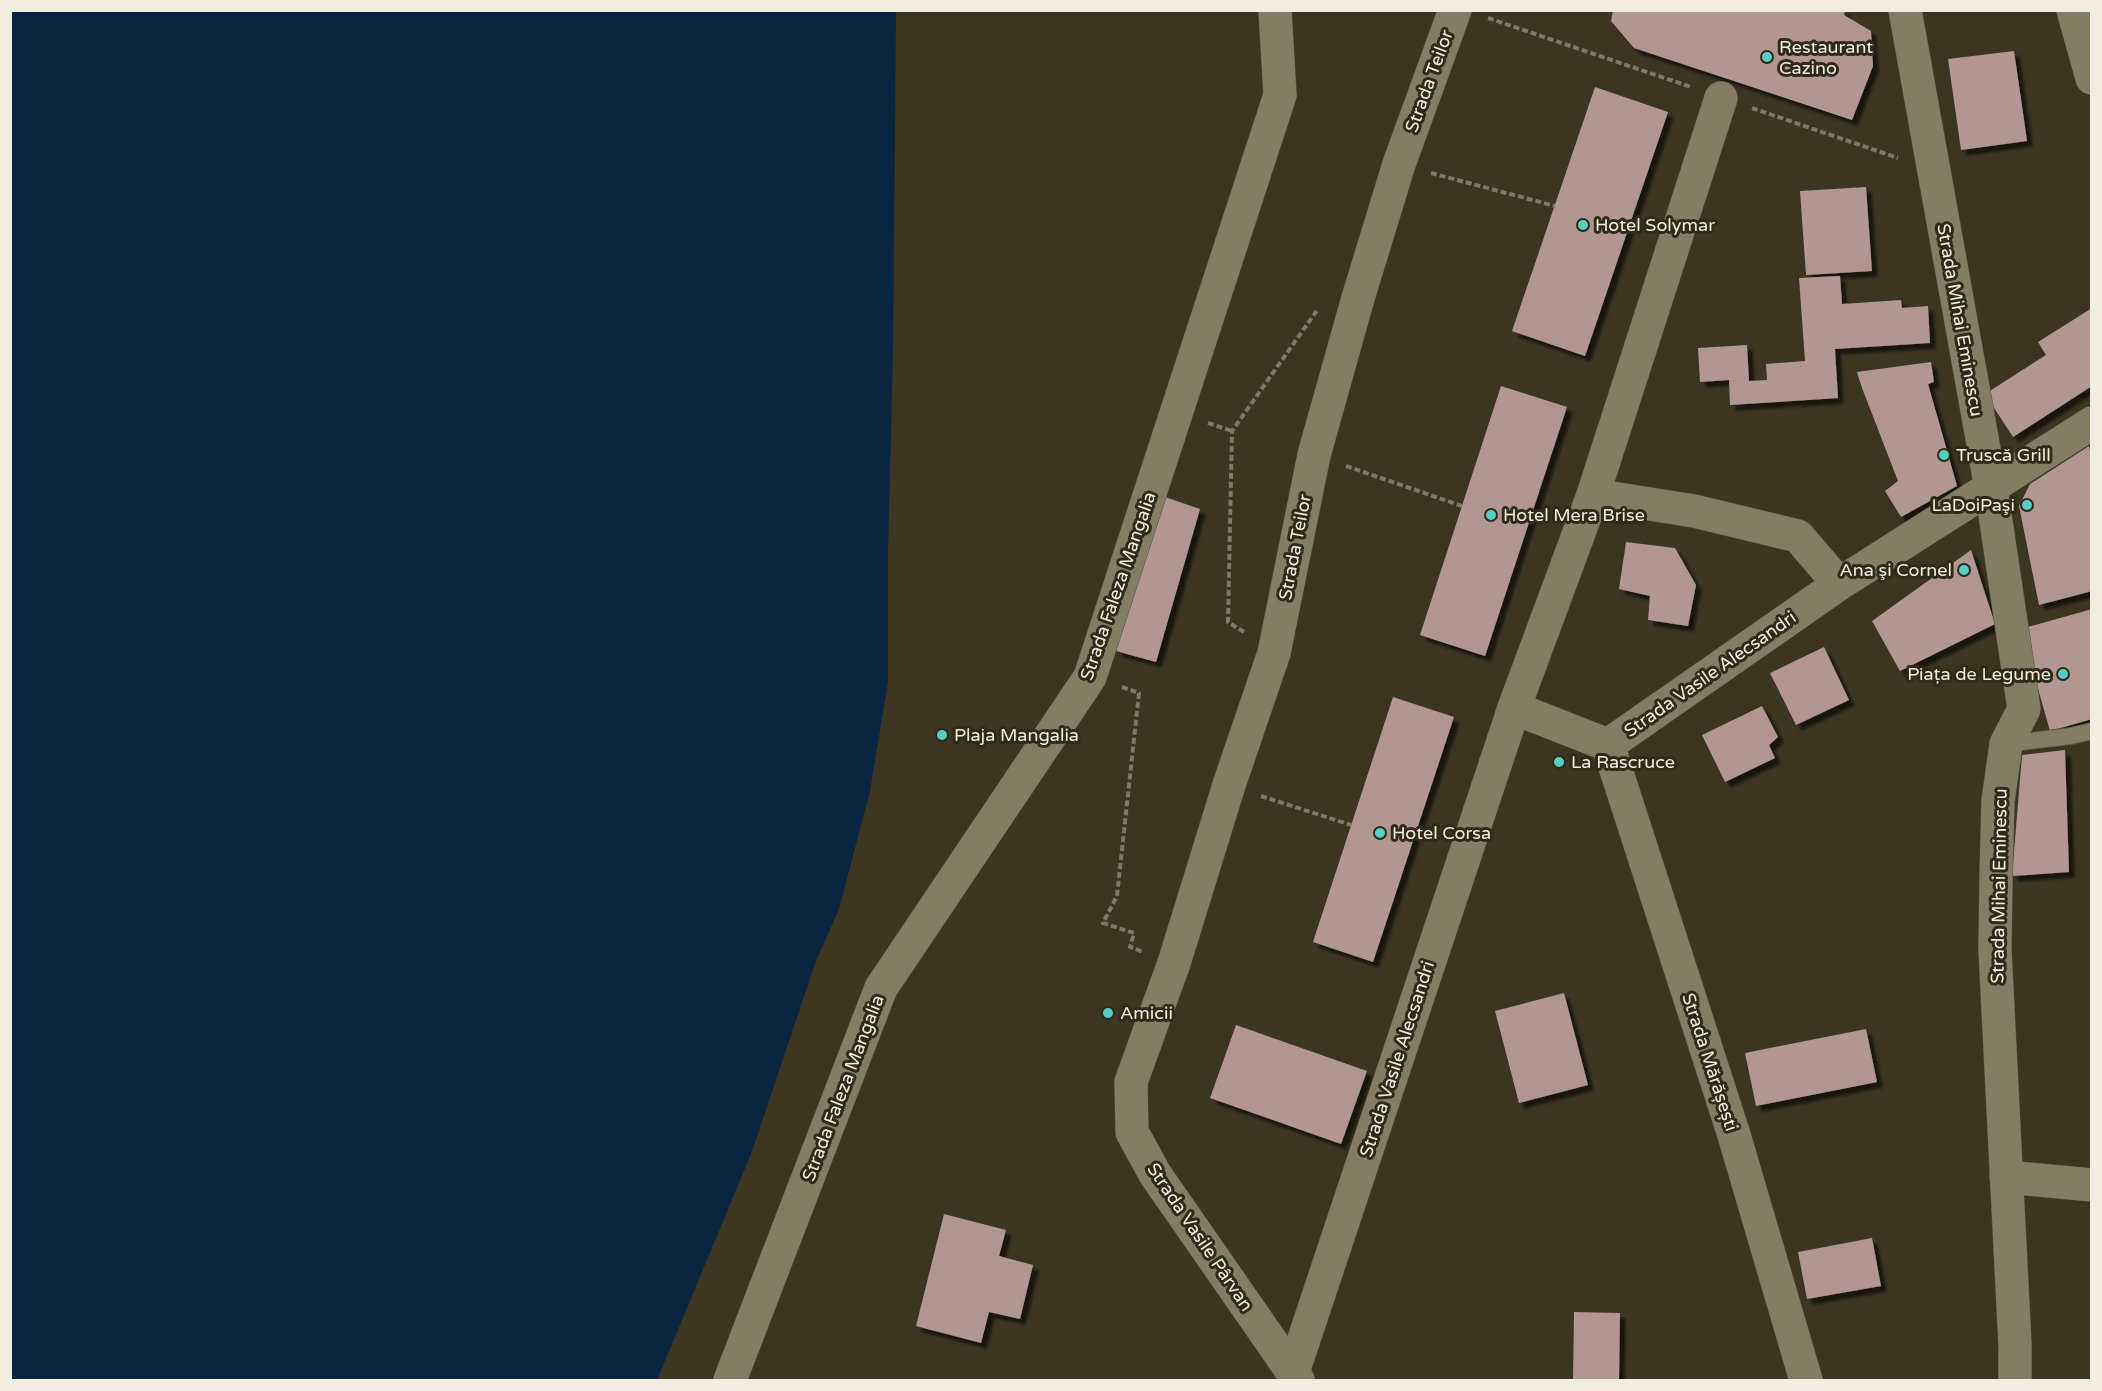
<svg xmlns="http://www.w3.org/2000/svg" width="2102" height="1391" font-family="'Varela Round',sans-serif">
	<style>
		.water { fill: #092540 }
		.building { fill: #b19691; filter: url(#shadow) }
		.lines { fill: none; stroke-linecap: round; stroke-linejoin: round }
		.lane-casing { stroke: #585341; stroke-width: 18 }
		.street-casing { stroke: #585341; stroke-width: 34 }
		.path { stroke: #7d7867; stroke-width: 4; stroke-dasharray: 6 3; stroke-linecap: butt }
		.lane { stroke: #837d66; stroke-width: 16 }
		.street { stroke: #837d66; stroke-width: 33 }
		.poi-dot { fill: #55cec4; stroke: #302b17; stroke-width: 2 }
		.labels { text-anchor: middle; stroke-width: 6; stroke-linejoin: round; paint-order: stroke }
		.poi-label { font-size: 18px; fill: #f1eee1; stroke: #302b17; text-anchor: start }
		.street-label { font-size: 18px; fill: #f1eee1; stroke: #302b17 }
	</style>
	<defs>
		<filter id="shadow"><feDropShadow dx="5.5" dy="5.5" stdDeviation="1.5" flood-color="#0009"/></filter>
	</defs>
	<rect width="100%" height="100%" fill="#3b3521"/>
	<polygon class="water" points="10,11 896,11 893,351 888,552 888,682 870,791 839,909 816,961 751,1154 657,1380 11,1380"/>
	<g class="building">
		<polygon points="1613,10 1845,10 1844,15 1871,31 1873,66 1852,120 1634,48 1611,21"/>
		<polygon points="2014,51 2027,141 1961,150 1948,59"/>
		<polygon points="1595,87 1668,112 1585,356 1512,331"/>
		<polygon points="1866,187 1872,271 1806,275 1800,191"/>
		<polygon points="1840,276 1842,304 1901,300 1902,308 1928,306 1930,343 1835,349 1838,398 1730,405 1729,380 1700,382 1698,348 1747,345 1749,381 1767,380 1766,364 1805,361 1799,278"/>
		<polygon points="2092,308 2092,386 2013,437 1985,394 2046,355 2038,342"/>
		<polygon points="1931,362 1934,382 1928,384 1957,486 1901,517 1885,491 1898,481 1862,388 1857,372"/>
		<polygon points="1501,386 1567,407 1485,656 1420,635"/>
		<polygon points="2089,446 2092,457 2092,591 2039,605 2019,506 2030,484"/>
		<polygon points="1165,497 1200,509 1156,662 1116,651"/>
		<polygon points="1626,542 1675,548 1696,585 1688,626 1648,620 1650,596 1619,589"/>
		<polygon points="1971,550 1995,624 1900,671 1872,621"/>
		<polygon points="2092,609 2092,719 2050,731 2021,629"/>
		<polygon points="1824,647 1849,700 1796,725 1770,673"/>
		<polygon points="1393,697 1454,717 1373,962 1313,942"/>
		<polygon points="1762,706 1778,737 1769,745 1775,758 1725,782 1702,735"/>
		<polygon points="2065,750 2069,872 2012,876 2022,755"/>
		<polygon points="1564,993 1588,1085 1519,1103 1495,1011"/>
		<polygon points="1236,1025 1367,1071 1341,1144 1210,1098"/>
		<polygon points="1866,1029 1877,1082 1756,1106 1745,1053"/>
		<polygon points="944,1214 1006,1230 999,1256 1033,1265 1020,1319 989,1312 981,1343 916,1326"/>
		<polygon points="1872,1238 1881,1286 1807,1299 1798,1252"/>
		<polygon points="1574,1312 1620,1313 1619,1380 1573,1380"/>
	</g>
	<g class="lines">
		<g class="lane-casing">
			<polyline id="lane" points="2006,744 2071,736 2092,731"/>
		</g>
		<g class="street-casing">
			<g id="street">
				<polyline points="1905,10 1991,488 2024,709 2006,744 1998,801 1996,875 1995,950 2015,1345 2015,1380"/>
				<polyline points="2073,10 2092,78"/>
				<polyline points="1593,495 1694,511 1798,536 1839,584"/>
				<polyline points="1514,708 1608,745"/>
				<polyline points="1608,745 1734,1135 1806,1380"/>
				<polyline points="1608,745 1839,584 2092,423"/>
				<polyline points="2006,1177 2092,1185"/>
				<polyline points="1293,1372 1514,708 1593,495 1721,98"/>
				<polyline points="730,1380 881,988 1090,677 1280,95 1275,10"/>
				<polyline points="1298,1380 1155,1174 1132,1132 1131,1082 1174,963 1229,785 1274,653 1314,455 1358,298 1399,164 1455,10"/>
			</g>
		</g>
		<g class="path">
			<polyline points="1488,18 1691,87"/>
			<polyline points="1752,108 1898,158"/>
			<polyline points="1431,173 1555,206"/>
			<polyline points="1208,423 1232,431"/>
			<polyline points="1346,466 1462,506"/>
			<polyline points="1244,632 1228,622 1232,431 1318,309"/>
			<polyline points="1122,687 1139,693 1117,896 1103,923 1134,933 1130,947 1143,952"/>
			<polyline points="1261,796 1351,825"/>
		</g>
		<use href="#lane" class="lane"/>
		<use href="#street" class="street"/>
	</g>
	<g class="poi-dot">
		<circle cx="1767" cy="57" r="6"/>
		<circle cx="1583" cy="225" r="6"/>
		<circle cx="1944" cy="455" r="6"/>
		<circle cx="2027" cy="505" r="6"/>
		<circle cx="1491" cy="515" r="6"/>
		<circle cx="1964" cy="570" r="6"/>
		<circle cx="2063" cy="674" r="6"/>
		<circle cx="942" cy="735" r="6"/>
		<circle cx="1559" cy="762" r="6"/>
		<circle cx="1380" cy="833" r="6"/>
		<circle cx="1108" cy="1013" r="6"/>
	</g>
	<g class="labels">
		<g class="poi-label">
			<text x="1779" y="53">Restaurant<tspan x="1779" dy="21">Cazino</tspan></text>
			<text x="1595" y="231">Hotel Solymar</text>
			<text x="1956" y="461">Truscă Grill</text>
			<text x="2015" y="511" text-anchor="end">LaDoiPaşi</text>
			<text x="1503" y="521">Hotel Mera Brise</text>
			<text x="1952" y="576" text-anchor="end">Ana şi Cornel</text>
			<text x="2051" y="680" text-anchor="end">Piața de Legume</text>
			<text x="954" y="741">Plaja Mangalia</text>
			<text x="1571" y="768">La Rascruce</text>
			<text x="1392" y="839">Hotel Corsa</text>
			<text x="1120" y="1019">Amicii</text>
		</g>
		<g class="street-label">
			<text transform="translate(1429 81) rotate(-70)" y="6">Strada Teilor</text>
			<text transform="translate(1960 320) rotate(80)" y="6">Strada Mihai Eminescu</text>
			<text transform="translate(1295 547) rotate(-79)" y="6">Strada Teilor</text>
			<text transform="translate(1118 586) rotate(-71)" y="6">Strada Faleza Mangalia</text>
			<text transform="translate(1710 674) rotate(-35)" y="6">Strada Vasile Alecsandri</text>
			<text transform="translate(1999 886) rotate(-89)" y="6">Strada Mihai Eminescu</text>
			<text transform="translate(1397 1059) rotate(-72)" y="6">Strada Vasile Alecsandri</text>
			<text transform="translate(1710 1062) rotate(72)" y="6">Strada Mărășești</text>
			<text transform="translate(843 1088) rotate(-69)" y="6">Strada Faleza Mangalia</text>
			<text transform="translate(1200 1237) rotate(56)" y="6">Strada Vasile Pârvan</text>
		</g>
	</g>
	<rect width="2102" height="1391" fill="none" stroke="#f1eee1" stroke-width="24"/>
</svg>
